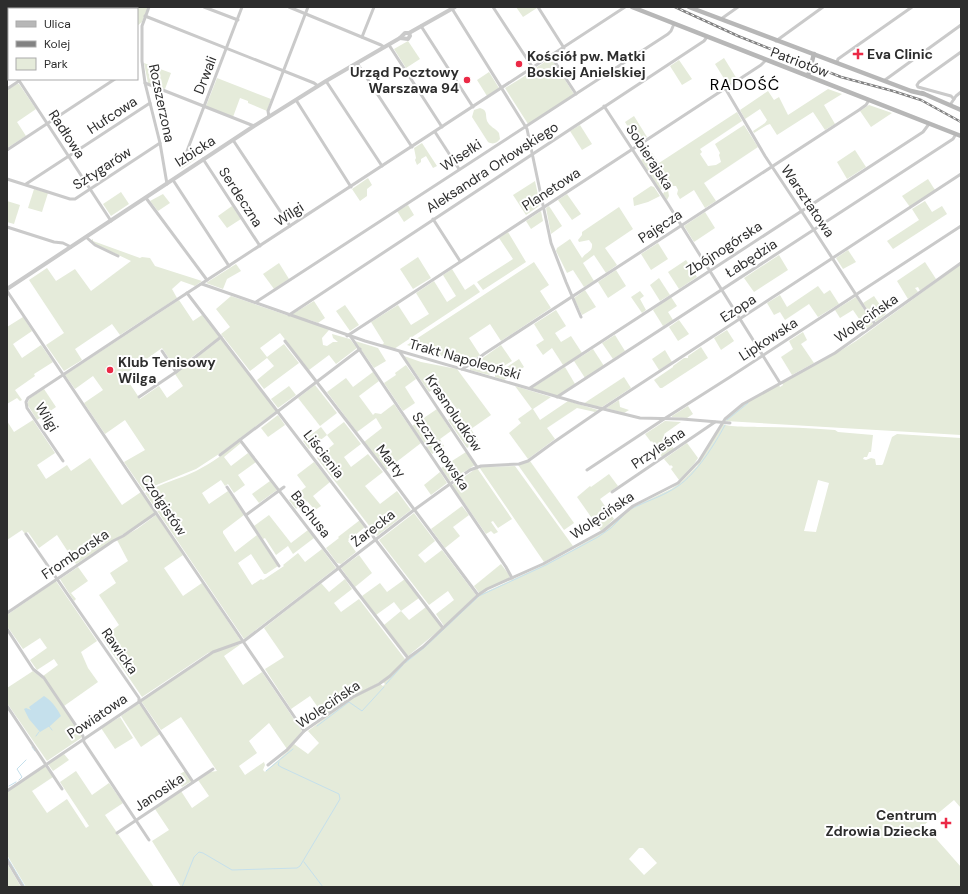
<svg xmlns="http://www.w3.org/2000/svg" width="968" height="894" font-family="'DM Sans',sans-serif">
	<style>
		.green { fill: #e5ebda; fill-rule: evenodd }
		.water { fill: #c5e0ec }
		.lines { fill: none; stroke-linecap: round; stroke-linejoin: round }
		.stream { stroke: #c5e0ec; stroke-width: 1 }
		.minor { stroke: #cacaca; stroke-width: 3 }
		.tertiary { stroke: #cacaca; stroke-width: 4 }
		.secondary { stroke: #b7b7b7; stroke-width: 4.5 }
		.rail-casing { stroke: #828282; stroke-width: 2.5 }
		.rail { stroke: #fff; stroke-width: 1; stroke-dasharray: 3; stroke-linecap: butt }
		.poi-dot { fill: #eb2946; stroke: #fff; stroke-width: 1.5 }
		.labels { text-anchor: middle; stroke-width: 4; stroke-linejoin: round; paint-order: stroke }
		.poi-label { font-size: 14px; font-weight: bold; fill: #2d2d2d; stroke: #fff; text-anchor: start }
		.street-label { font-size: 14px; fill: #2d2d2d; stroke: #fff }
		.quarter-label { font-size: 16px; letter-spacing: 1px; fill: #000; stroke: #fff }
	</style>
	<rect width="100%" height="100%" fill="#fff"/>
	<g class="green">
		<polygon points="7,7 83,7 82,9 9,9 9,61 7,58"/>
		<polygon points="85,7 148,7 142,22 137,26 137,9 84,9"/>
		<polygon points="516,7 536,7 537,8 523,17"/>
		<polygon points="408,41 420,59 406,68 394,49"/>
		<polygon points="551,58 574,94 528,124 505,88 533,71 534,69"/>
		<polygon points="724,58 737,79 728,85 715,64"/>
		<polygon points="679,60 692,79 682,85 670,66"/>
		<polygon points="144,63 171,73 165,89 148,83"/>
		<polygon points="489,72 499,88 487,96 477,80"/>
		<polygon points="217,78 271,99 267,111 248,103 248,101 240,98 233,117 206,106"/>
		<polygon points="17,84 19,84 36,109 17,122 26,136 7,148 7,90"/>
		<polygon points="828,89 842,94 824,105 835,124 825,130 813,112 777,135 770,124 767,125 754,133 753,131 765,123 767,120 760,109 745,119 740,110 768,91 774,100 779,97 788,115"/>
		<polygon points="869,105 892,113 871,127 860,111"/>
		<path d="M480 108C488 110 485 115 487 121 490 127 495 128 499 133L500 139C497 143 493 145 488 142L472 117 474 110Z"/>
		<polygon points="737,112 742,121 700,149 702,152 700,154 708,166 716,165 721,162 719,155 720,153 715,144 744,125 758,147 704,183 716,201 705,208 694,190 680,199 677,194 678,190 676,186 672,186 668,190 669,196 667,200 663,194 666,189 664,188 660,190 641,160 652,153 659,163"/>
		<polygon points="634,116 647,137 638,143 625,122"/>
		<polygon points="580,125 592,144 582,150 570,131"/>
		<polygon points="422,143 437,166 433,168 426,156 421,159 421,162 417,165 415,160 416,158 414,148"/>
		<polygon points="855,150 866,167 847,179 837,162"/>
		<polygon points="188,152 193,155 196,159 181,169"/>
		<polygon points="368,178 372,185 367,189 367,196 360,201 352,189"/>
		<polygon points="928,179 935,190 910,207 902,196"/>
		<polygon points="535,181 540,204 539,206 526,215 513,195"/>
		<polygon points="651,186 654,187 660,196 648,202 634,206 633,198"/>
		<polygon points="34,189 48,193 42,212 28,208"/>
		<polygon points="121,192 129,204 111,216 103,204"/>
		<polygon points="163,194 170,203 158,211 150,201"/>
		<polygon points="567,194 581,214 572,220 558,200"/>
		<polygon points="7,201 20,205 14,224 7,222"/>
		<polygon points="925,201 932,212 942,206 947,214 893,249 887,241 919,220 912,209"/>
		<polygon points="408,205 414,215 404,222 397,211"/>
		<polygon points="232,206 241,219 227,228 218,216"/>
		<polygon points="549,206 562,226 551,234 546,208"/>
		<path d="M619 207 633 229 605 248 617 265 606 273 594 255 583 263 594 281 584 287 573 270 567 273 556 251 557 248 570 239 582 258 583 257C586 252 593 252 592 244L589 240 579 242 578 240 582 235V232Z"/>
		<polygon points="541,211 543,221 531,229 526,221"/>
		<polygon points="705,212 715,228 694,242 684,226"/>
		<polygon points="508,232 526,262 483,290 477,282 513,259 499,238"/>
		<polygon points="93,239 93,241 140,258 142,257 150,258 155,266 202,281 195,286 181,281 172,289 177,298 120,335 112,324 75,349 82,360 64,371 46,345 64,333 29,280 47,268 56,281 75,269 91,291 131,261 93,243 90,241"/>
		<polygon points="658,243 668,259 651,270 641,254"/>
		<polygon points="848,250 856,262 843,269 836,258"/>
		<polygon points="779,255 788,270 754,292 744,278"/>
		<polygon points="418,257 431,278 413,289 400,269"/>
		<polygon points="686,260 697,277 679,289 668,272"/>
		<polygon points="534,262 549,285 540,291 551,308 501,341 490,324 469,338 480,355 468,363 455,359 456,352 450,350 442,356 407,345"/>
		<polygon points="925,262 936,279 920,291 918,287 915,288 918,292 908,299 897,281"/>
		<polygon points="279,263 289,279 274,289 263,274"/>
		<polygon points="236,264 241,271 227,279 223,289 206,283"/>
		<polygon points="961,264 961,435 725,421 749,400 779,385 780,387 783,385 782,383 837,353 856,341"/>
		<polygon points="452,269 465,290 474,284 480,292 394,349 382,345 384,343 371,322 398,305 411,325 429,314 416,293 434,281 447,302 456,296 443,275"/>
		<polygon points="616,270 626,286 608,298 598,282"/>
		<polygon points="659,278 670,295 660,301 650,285"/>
		<polygon points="818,286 824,294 830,290 839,304 818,317 809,304 785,320 780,312 774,315 767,303 780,295 787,307"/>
		<polygon points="585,290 596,307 582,315 574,298"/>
		<polygon points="640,291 644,296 640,299 646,310 642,313 631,297"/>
		<polygon points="231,296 289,316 314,301 325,318 318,323 307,319 329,330 322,338 323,345 327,346 333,342 338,342 333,338 332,334 350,339 357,348 336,364 329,355 309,370 280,333 260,348 267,357 284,344 299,363 264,389 257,380 274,366 267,358 250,371 221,334 230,327 216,309"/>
		<polygon points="874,296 886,314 876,322 863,303"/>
		<polygon points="671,297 677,306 668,312 673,320 663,326 653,310"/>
		<polygon points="856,297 873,324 866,329 853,310 840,318 835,310"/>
		<polygon points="179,300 193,321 202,315 219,337 176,369 162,348 124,375 140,399 159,386 167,398 183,386 175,374 221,339 276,411 219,454 196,469 154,486 144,491 124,462 145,450 125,420 105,434 84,403 103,390 93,376 75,389 65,375"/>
		<polygon points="345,305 359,325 350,331 336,311"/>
		<polygon points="556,310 566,326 555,333 561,342 571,336 582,353 563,365 552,348 543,355 536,345 544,340 534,324"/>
		<polygon points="23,317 32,331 13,344 22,358 41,345 53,362 34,374 35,376 15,390 22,400 20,401 17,398 7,404 7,327"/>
		<polygon points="679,320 689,334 678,341 669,327"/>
		<polygon points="727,330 734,341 721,350 714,338"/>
		<polygon points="803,332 807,340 801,344 814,363 792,375 781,357 793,349 789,341"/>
		<polygon points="615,335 625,351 613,359 602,343"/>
		<polygon points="355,341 378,348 386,361 374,368"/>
		<polygon points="501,345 512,361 489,375 470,370 470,367"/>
		<polygon points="701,347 708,358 662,388 660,388 654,380 673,367 673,366 684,358 688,358 688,356"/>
		<polygon points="593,349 604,366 585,378 574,361"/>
		<polygon points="665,350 672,362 659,370 652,359"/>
		<polygon points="404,356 421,362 457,369 491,415 471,429 478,440 467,448 448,420 459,412 439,385 429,392"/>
		<polygon points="519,359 524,367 504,380 495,377 495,375"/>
		<polygon points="406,365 416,379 405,387 415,403 403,411 384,383 396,375 395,373"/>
		<polygon points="565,367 575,384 557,396 532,388"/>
		<polygon points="373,372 379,381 359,396 373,415 375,413 381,414 394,404 421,443 386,470 364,442 382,428 376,418 357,432 327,392 346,378 353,387"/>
		<polygon points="624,377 631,388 602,407 583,404"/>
		<polygon points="315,385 337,413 320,426 298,398"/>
		<polygon points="289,386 296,395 278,408 271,399"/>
		<polygon points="515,386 551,397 533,409 540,420 568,401 598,410 595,412 577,408 547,428 555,439 528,459 509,433 521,423 518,419 532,409"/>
		<polygon points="44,389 56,407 37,420 27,404 30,398"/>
		<polygon points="619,400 620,407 629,410 624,413 606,408"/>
		<polygon points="688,406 693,414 687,418 672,417 672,416"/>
		<polygon points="437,409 451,431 440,439 444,446 432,454 412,426"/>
		<polygon points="278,415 285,425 268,437 261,428"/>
		<polygon points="33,420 55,453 37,465 46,479 67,465 71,471 90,458 122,505 141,492 155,514 76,564 57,535 39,548 28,532 25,534 22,530 7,540 7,421 14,432"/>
		<polygon points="665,421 681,422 664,434 674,449 662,457 652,441 651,442 645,434"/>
		<polygon points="344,422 361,444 344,457 351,467 368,454 383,472 365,486 380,504 397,491 411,510 377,536 317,458 334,444 327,435 309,449 303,441 321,427 327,435"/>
		<path d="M723 424C732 428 750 426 760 427 785 427 810 428 835 430L838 432 873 435 871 452H869L867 457H864L863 459 866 460 871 458 875 459 876 465H882L883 464 892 437 897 434 961 438V808L954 800 924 825 961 867V887H181L152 841 169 830 155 809 181 791 192 808 209 796 198 780 210 772 217 771 181 717 161 730 141 701 213 652 241 644 224 656 243 685 262 672 302 731 287 749 269 723 249 741 257 753 239 766 245 775 264 762 265 765 263 770 265 772 287 752 294 744 308 754 319 743 308 731 349 700 380 684 383 686 385 684 383 682 481 594 542 566 574 549 603 532 627 510 671 489 681 482 697 466ZM818 480 829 483 816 532 804 531ZM639 848H643L657 863 644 875 629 859Z"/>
		<path d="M240 441 241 443 224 457 231 466 248 453 256 462 238 475 245 485 234 493 228 484 225 486 221 480 202 493 209 504 228 491 244 515 223 531V533L235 552 257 535 278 566 266 574H264L251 554 238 563 252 585 261 579 263 580 284 566 283 565 298 553 305 562 322 549 336 568 244 639 145 493C161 483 180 479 196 471 212 463 226 452 240 441Z"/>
		<polygon points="687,443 698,458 694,464 679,480 671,469 673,467 671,465 670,466 664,459"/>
		<polygon points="466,452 475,465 450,481 441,468"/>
		<polygon points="530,461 574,523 564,530 518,465"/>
		<polygon points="314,462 330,482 313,496 321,506 315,510 307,501 296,509 289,500 306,487 297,475"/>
		<polygon points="515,466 573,546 544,562 479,467"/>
		<polygon points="477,468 512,519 498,528 493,521 491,522 498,532 494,534 491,531 486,534 452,485"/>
		<polygon points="440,472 447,483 431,495 424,485"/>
		<polygon points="609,474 618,486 600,499 614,519 601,531 577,497 590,486 591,487"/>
		<polygon points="270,481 277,490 259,503 252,494"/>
		<polygon points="462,506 469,515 453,527 460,536 445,548 431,529"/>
		<polygon points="414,513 435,541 418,555 425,563 442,550 476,595 444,626 436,614 454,600 448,591 429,605 379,540"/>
		<polygon points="156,515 183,555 164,568 183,596 202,583 241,641 208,653 142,697 102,638 119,625 99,595 116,583 110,573 128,561 117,540 137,529"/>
		<polygon points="269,515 291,543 308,530 314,538 293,554 288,546 276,555 265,538 263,539 254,526"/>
		<polygon points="360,520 365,527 348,541 356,552 341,564 337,563 326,548 339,538 338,537"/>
		<polygon points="359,555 372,573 355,587 341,568"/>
		<polygon points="501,564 510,576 509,578 479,593 474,586"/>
		<polygon points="78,567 88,581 71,593 76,599 74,601 60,579"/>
		<polygon points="345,579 352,589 334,603 341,612 359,599 405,659 390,675 375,685 346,700 324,716 310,696 291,709 265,669 284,657 264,628 321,583 329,592"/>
		<polygon points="405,579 419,598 401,611 409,620 426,607 442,628 408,656 384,625 401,611 394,602 376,615 362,596 380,583 387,592"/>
		<polygon points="56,581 97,641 81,652 88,668 98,682 64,706 43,676 58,665 54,659 37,670 30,660 47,648 40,638 23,649 7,626 7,615"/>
		<polygon points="33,671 43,679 48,685 82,736 81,738 47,761 7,703 7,688"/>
		<polygon points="138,704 141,705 160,734 141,747 121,716"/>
		<polygon points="120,717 133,738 115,749 101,728"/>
		<polygon points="64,754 69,760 53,771 48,764"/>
		<polygon points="45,766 53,777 32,791 47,813 67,799 86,828 89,826 60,782 76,771 92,795 109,783 123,803 105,815 154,887 26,887 7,855 7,792"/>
		<polygon points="185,771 192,781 182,787 175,777"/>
		<polygon points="7,863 21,887 7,887"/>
	</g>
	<path class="water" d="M44 696C51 700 57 708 61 716L50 726 40 732 29 719 24 709 26 708 31 710 29 707Z"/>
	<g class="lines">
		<g class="stream">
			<polyline points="727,420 748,403"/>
			<path d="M631 509C646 501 664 496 678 486 696 474 715 444 725 425"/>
			<polyline points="405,663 425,647 479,596 546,565 598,537 611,528 624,515"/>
			<polyline points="386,684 403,665"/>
			<polyline points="49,726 52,730"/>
			<polyline points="317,726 349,702 362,711 384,687"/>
			<polyline points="36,736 39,732"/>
			<polyline points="32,747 35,751"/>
			<polyline points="266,771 293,749"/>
			<polyline points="19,780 22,777 17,769 26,760"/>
			<polyline points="9,786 16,782"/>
			<polyline points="7,857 25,887"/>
			<polyline points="304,862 323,887"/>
			<polyline points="182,887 194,857 199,852 203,853 232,870 297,868 300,866 340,799 339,794 281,767 278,765 279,762"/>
		</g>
		<g class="minor">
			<polyline points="149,7 142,26 142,61 145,83 160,143 167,184"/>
			<polyline points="204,7 238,20"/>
			<polyline points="289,7 381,45 384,47"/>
			<polyline points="451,7 527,129 551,243 566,282 581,317"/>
			<polyline points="493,7 533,68"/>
			<polyline points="538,7 564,48"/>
			<polyline points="83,9 84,7"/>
			<polyline points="145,16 314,83 318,86"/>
			<polyline points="721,19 738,7"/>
			<polyline points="421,26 473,107"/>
			<polyline points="362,37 374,7"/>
			<polyline points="776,41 823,7"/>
			<polyline points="389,45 442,127"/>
			<polyline points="551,56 576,94"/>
			<polyline points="837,62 838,59 912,7"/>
			<polyline points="7,63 9,66"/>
			<polyline points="357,63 412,147"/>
			<polyline points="18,79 111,221"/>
			<polyline points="885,80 961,25"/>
			<polyline points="326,81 382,166"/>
			<polyline points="145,83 254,126"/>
			<polyline points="725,88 765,156 814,230 875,324"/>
			<polyline points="7,89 19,81"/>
			<polyline points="954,99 951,96 918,87 917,85 919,82 961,52"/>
			<polyline points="296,100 351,187"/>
			<polyline points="950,105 956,96 961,92"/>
			<polyline points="604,106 668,204 780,383"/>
			<polyline points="269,117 268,111 308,7"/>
			<polyline points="435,132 459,169"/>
			<polyline points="233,140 290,226"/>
			<polyline points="7,150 115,79"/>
			<polyline points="187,151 242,7"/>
			<polyline points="203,159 260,246"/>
			<polyline points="7,179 70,199 75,199 160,143"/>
			<polyline points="173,180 229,266"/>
			<polyline points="26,184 150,103"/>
			<polyline points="146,198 207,280"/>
			<polyline points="433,219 460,261"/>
			<polyline points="7,227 54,242 63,243 71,247"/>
			<polyline points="86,237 95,245 118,256"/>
			<polyline points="202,284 365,341 579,403 640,418 682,419 730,423"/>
			<polyline points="7,291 156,513 304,731"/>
			<polyline points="187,293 443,628"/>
			<polyline points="256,302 668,34 671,31 674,24"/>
			<polyline points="289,315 704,41 707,37"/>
			<polyline points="347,336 761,65 766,60"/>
			<polyline points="351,337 506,567 512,578"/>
			<polyline points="285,341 387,473 478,595"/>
			<polyline points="162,351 176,372"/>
			<polyline points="400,352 477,467"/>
			<polyline points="462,369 471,364 484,354 859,110 866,105 869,100"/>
			<polyline points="530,388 923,132 929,124"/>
			<polyline points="139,397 176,372 221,337"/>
			<polyline points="557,397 953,139 956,134"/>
			<polyline points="240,440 408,658"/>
			<polyline points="220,455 360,349"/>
			<polyline points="63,461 27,408 26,402 28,398 155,314 625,7"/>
			<polyline points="587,470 664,419 730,377 961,226"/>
			<polyline points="227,487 279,566"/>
			<polyline points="612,492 715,422"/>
			<polyline points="246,515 284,487"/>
			<polyline points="26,534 139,698 139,701 193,782"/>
			<polyline points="7,613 94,554 113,541 123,536 156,513"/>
			<polyline points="7,629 33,669 44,678 83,736 84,742 149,840"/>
			<polyline points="7,706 62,789"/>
			<polyline points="268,765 287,750 304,731 353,697 379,684 390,676 408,658 423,647 478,595 487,589 543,564 603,531 633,506 678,483 699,461 725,419 743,404 835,353 961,263"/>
			<polyline points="7,791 213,652 244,641 414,510 450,484 470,470 481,466 519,464 528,461 554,442 602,409 961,174"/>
			<polyline points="117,833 213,769"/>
			<polyline points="7,860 23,887"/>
		</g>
		<g class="tertiary">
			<polyline points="400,38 408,39 410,36 409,33"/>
			<polyline points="7,289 254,126 326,81 400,38 405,33 409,33 455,7"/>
		</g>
		<g class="secondary">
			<polyline points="632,7 961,136"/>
			<polyline points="689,7 911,91 924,94"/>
			<polyline points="808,76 814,54"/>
			<polyline points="922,93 961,110"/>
		</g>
		<g class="rail-casing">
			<polyline id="rail" points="675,7 738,36 841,77 893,91 921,100 961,122"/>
		</g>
		<use href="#rail" class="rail"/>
	</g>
	<g class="poi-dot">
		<path d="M856 48h4v4h4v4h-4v4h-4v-4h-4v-4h4z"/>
		<circle cx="519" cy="64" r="4"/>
		<circle cx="467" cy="80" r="4"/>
		<circle cx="110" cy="370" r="4"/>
		<path d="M944 817h4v4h4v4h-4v4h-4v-4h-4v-4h4z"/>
	</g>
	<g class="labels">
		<g class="poi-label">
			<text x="867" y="59">Eva Clinic</text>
			<text x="527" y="61">Kościół pw. Matki<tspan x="527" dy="16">Boskiej Anielskiej</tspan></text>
			<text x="459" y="77" text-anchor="end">Urząd Pocztowy<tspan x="459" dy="16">Warszawa 94</tspan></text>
			<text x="118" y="367">Klub Tenisowy<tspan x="118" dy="16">Wilga</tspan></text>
			<text x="937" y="820" text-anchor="end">Centrum<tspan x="937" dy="16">Zdrowia Dziecka</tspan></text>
		</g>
		<g class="street-label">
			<text transform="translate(800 62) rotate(21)" y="5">Patriotów</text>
			<text transform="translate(205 75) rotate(-69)" y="5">Drwali</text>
			<text transform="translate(162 103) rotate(78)" y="5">Rozszerzona</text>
			<text transform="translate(112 115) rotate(-33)" y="5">Hufcowa</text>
			<text transform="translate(67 134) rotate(57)" y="5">Radłowa</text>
			<text transform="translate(195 151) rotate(-33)" y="5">Izbicka</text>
			<text transform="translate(461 155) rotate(-33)" y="5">Wisełki</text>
			<text transform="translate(650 157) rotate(57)" y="5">Sobierajska</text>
			<text transform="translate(492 167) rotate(-33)" y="5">Aleksandra Orłowskiego</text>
			<text transform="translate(102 168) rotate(-33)" y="5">Sztygarów</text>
			<text transform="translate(551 189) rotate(-33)" y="5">Planetowa</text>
			<text transform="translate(241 197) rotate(57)" y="5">Serdeczna</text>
			<text transform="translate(808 201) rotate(56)" y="5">Warsztatowa</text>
			<text transform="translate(289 214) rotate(-33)" y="5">Wilgi</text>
			<text transform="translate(660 226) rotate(-33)" y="5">Pajęcza</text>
			<text transform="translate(724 248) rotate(-33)" y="5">Zbójnogórska</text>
			<text transform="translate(751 258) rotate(-33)" y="5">Łabędzia</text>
			<text transform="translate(738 308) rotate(-33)" y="5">Ezopa</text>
			<text transform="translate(866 318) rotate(-35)" y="5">Wolęcińska</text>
			<text transform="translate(768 339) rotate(-33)" y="5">Lipkowska</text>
			<text transform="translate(465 359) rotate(16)" y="5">Trakt Napoleoński</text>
			<text transform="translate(454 413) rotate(56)" y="5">Krasnoludków</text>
			<text transform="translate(47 417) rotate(59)" y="5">Wilgi</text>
			<text transform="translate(658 448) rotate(-34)" y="5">Przyleśna</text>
			<text transform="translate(441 451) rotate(56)" y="5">Szczytnowska</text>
			<text transform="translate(324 454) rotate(52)" y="5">Liścienia</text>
			<text transform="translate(391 461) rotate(52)" y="5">Marty</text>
			<text transform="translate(164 505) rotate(56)" y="5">Czołgistów</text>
			<text transform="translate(311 514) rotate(52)" y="5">Bachusa</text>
			<text transform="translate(602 515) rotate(-34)" y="5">Wolęcińska</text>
			<text transform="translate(373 528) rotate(-38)" y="5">Żarecka</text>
			<text transform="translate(75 554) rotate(-34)" y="5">Fromborska</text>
			<text transform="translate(120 651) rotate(55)" y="5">Rawicka</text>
			<text transform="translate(328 704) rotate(-34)" y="5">Wolęcińska</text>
			<text transform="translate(97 716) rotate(-34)" y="5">Powiatowa</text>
			<text transform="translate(159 792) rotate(-34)" y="5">Janosika</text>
		</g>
		<g class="quarter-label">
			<text x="745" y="90">RADOŚĆ</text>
		</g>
	</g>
	<rect width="968" height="894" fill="none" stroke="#2d2d2d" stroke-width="16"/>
	<rect x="8" y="8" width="130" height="72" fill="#ffffff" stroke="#ababab"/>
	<rect x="16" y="21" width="20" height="6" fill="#b7b7b7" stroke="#ababab"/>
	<text x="44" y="28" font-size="12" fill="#2d2d2d">Ulica</text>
	<rect x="16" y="41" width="20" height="6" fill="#828282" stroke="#ababab"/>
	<text x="44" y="48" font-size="12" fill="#2d2d2d">Kolej</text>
	<rect x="16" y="58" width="20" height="12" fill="#e5ebda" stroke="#ababab"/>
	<text x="44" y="68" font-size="12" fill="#2d2d2d">Park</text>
</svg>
